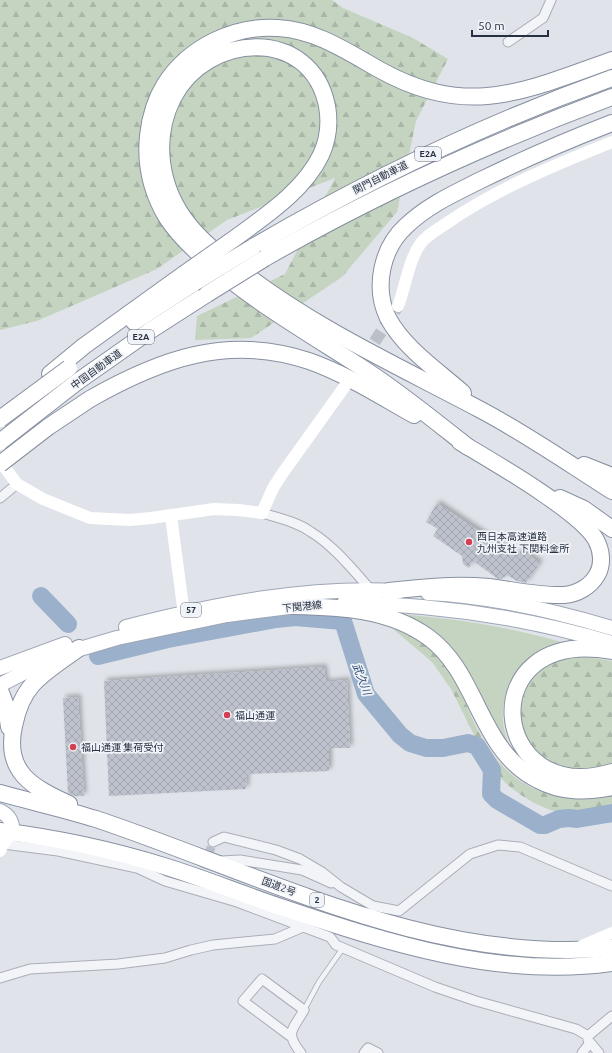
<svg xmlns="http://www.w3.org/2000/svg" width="612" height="1053" font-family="Ubuntu,'Noto Sans JP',sans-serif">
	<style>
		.green { fill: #c5d4c1 }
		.forest { fill: url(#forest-firs) }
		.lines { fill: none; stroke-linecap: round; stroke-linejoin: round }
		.river { stroke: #9ab0cb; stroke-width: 18 }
		.building { fill: url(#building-cross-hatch); filter: url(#shadow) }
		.street-tunnel { stroke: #bbc0c8; stroke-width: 9; stroke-dasharray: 9 4.5; stroke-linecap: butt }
		.secondary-tunnel { stroke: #bbc0c8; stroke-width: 12; stroke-dasharray: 12 6; stroke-linecap: butt }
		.lane-casing { stroke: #a9aeb8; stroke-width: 6 }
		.street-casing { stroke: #a9aeb8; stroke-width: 11 }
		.primary-casing { stroke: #9fa7b6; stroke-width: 16 }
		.highway-casing { stroke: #8790a1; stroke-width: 18 }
		.lane { stroke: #f3f4f8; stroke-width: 4.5 }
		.street { stroke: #f3f4f8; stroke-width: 9 }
		.secondary { stroke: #fff; stroke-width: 12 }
		.primary { stroke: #fff; stroke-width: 14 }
		.highway { stroke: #fff; stroke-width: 16 }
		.highway-bridge-casing { stroke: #8790a1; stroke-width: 18; stroke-linecap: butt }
		.highway-bridge { stroke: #fff; stroke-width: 16 }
		.poi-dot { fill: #d34053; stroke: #f0f3f7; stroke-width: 1.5 }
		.labels { text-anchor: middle; stroke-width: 3.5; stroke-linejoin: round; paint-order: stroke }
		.shield { fill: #f0f3f7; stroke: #646b78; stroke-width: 1 }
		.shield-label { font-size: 9px; font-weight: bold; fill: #283142 }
		.street-label { font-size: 10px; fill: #283142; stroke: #f0f3f7 }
		.poi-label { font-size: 10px; fill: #283142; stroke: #f0f3f7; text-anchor: start }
		.water-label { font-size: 11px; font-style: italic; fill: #304e77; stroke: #f0f3f7 }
	</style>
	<defs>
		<pattern id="forest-firs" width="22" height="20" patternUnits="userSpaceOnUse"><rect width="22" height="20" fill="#c5d4c1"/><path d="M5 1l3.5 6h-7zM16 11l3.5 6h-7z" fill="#a9b6a7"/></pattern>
		<pattern id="building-cross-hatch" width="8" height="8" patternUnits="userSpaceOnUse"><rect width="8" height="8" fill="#bdc2cd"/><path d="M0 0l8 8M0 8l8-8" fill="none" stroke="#a2a7b1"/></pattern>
		<filter id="shadow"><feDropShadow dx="3" dy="-3" stdDeviation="2" flood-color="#0004"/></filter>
	</defs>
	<rect width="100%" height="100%" fill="#e0e4ea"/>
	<path class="green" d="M397 614C454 618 510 627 565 643 552 650 538 655 526 663 505 679 498 712 506 736 509 745 515 753 518 761L484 709Z"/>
	<g class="forest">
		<polygon points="0,0 332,0 343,8 413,38 448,59 416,121 397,212 342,277 251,338 195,340 197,316 285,274 335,178 227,220 157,269 37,321 0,330"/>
		<path d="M392 628C406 634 420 639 432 650 456 672 465 706 480 734 510 789 552 805 612 795V811C602 813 591 816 582 816 558 816 533 804 514 790 505 784 501 775 490 773L475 746 474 735 451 689 432 662Z"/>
		<path d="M589 657 612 661V764C579 775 537 768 524 732 523 727 519 722 519 717 519 712 521 707 522 702 525 684 536 670 553 663 564 658 577 658 589 657Z"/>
	</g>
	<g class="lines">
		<g class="river">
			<polyline points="41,596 68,624"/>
			<polyline points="98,656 168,639 276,619 295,617 343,621 366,694 400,735 410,743 426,748 443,748 468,743 477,746 492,770 491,794 497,800 540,825 545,825 559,819 569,818 577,819 612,813"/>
		</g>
	</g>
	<g class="building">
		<polygon points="437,503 518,557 521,550 540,563 526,583 517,581 507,575 501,579 498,579 473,561 469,568 463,564 462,556 433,536 438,529 426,522"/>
		<polygon points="324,667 326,682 347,680 350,748 329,748 329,771 247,774 246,789 109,796 104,681"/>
		<polygon points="78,697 84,796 74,796 68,793 63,698"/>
	</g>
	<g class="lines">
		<polyline class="street-tunnel" points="199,881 213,842"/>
		<polyline class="secondary-tunnel" points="355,372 398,306"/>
		<g class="lane-casing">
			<polyline id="lane" points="304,1010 319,982 343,948"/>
		</g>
		<g class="street-casing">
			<g id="street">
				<polyline points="508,42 543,18 551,0"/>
				<polyline points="0,498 17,484"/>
				<path d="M262 513C279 518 297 522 311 532 334 546 353 570 371 590"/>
				<polyline points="213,842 224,837 276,850 300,859 322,872 341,887 373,906 399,911 470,854 498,845 520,847 612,886"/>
				<polyline points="3,844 58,851 137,868 165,881 237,902 330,937 336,945 435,987 476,1001 576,1029 588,1036 588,1040 599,1053"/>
				<polyline points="221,861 240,860 302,870 331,883"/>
				<polyline points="0,978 30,969 118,964 165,958 191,950 213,945 275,939 303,927"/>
				<path d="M290 1036 243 1001 262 979 304 1010C293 1030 284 1032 301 1053"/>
				<polyline points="588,1036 612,1016"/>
				<polyline points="364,1053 368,1048 378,1053"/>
				<polyline points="582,1053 590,1043"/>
			</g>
		</g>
		<g class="primary-casing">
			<g id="primary">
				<path d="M428 593C490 596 552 610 612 628"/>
				<path d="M344 603C435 604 524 617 612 643"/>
				<path d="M126 627C215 604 307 586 399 591"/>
				<polyline points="0,668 65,644"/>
				<polyline points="0,685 56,656 117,638 227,615 305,605"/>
				<path d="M0 811C10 816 12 822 13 832"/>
			</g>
		</g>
		<g class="highway-casing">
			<g id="highway">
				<path d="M238 236C268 214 304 190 321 155 328 140 330 123 327 106 311 26 207 32 173 98 152 140 160 189 189 225 205 245 226 260 246 275 317 329 400 367 479 409 525 433 568 463 612 491"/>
				<path d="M253 247C368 180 486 123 612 78"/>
				<path d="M265 258C377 194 491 142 612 97"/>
				<polyline points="134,322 194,283"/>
				<polyline points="50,374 84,346 184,274"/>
				<polyline points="77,382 151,330 207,294"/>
				<path d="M463 393C437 370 404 348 388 318 373 287 382 248 406 226 428 205 455 193 481 180 524 159 568 140 612 123"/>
				<path d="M90 399C160 359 228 334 309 361 346 374 380 396 414 415"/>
				<path d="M468 447C435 421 402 394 367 371 313 336 257 304 208 262 193 249 178 235 167 218 152 193 145 165 148 136 150 117 155 100 165 84 189 47 234 25 278 28 316 30 348 52 380 70 468 119 525 91 612 60"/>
				<polyline points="584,465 612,476"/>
				<polyline points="560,498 584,509 612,529"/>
				<path d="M389 591C423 587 455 584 489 587 513 590 539 596 564 595 577 594 590 587 597 575 603 565 602 551 596 540 581 512 490 460 460 442"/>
				<path d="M294 606C340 607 389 609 428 637 479 674 478 750 538 780 562 793 586 792 612 787"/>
				<path d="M612 651C470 625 489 809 612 772"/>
				<polyline points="0,690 6,706 9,727"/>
				<path d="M0 793C32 802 64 809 96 819 263 875 431 965 612 948"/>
				<path d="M69 804C32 787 4 772 14 726 17 711 22 696 33 684 46 670 63 660 79 648"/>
				<path d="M0 831C57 838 113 850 167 867 206 879 244 895 284 908 388 943 501 979 612 963"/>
			</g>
		</g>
		<use href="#lane" class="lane"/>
		<use href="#street" class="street"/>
		<g class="secondary">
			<path d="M398 306C406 286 408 261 421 243 427 235 438 229 447 223 494 190 559 163 612 142"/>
			<polyline points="0,461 17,484 43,499 90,518 130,520 151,518 214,509 239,510 262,513 273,488 282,474 345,386"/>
			<polyline points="171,516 185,622"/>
			<polyline points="0,851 3,844 13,832"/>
			<polyline points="582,946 612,933"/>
		</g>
		<use href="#primary" class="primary"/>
		<use href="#highway" class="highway"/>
		<g class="highway-bridge-casing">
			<g id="highway-bridge">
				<polyline points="184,274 238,236"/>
				<polyline points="194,283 253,247"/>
				<polyline points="207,294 265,258"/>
				<polyline points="0,419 69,368"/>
				<polyline points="0,442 77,382"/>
				<polyline points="0,464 48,427 90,399"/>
			</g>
		</g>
		<use href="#highway-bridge" class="highway-bridge"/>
	</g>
	<g class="poi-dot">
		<circle cx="469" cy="542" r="4"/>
		<circle cx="227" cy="715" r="4"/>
		<circle cx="73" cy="747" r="4"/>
	</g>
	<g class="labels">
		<g class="shield">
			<rect x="415" y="147" width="26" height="14" rx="3"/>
			<rect x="128" y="330" width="26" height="14" rx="3"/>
			<rect x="181" y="603" width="20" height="14" rx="3"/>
			<rect x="310" y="893" width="14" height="14" rx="3"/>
		</g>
		<g class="shield-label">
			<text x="428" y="157">E2A</text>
			<text x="141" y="340">E2A</text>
			<text x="191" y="613">57</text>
			<text x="317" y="903">2</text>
		</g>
		<g class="street-label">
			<text transform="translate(380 177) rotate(-27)" y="4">関門自動車道</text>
			<text transform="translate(96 369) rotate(-36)" y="4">中国自動車道</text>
			<text transform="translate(302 606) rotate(-6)" y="4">下関港線</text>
			<text transform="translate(279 886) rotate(20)" y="4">国道2号</text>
		</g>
		<g class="poi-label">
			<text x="477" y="540">西日本高速道路<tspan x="477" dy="12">九州支社 下関料金所</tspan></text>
			<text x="235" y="719">福山通運</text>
			<text x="81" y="751">福山通運 集荷受付</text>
		</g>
		<g class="water-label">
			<text transform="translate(362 679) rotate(69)" y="4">武久川</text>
		</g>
	</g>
	<path d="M472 30v6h76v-6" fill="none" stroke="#283142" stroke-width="2"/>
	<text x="478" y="30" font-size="12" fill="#283142" stroke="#f0f3f7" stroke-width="3" paint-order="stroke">50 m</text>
</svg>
